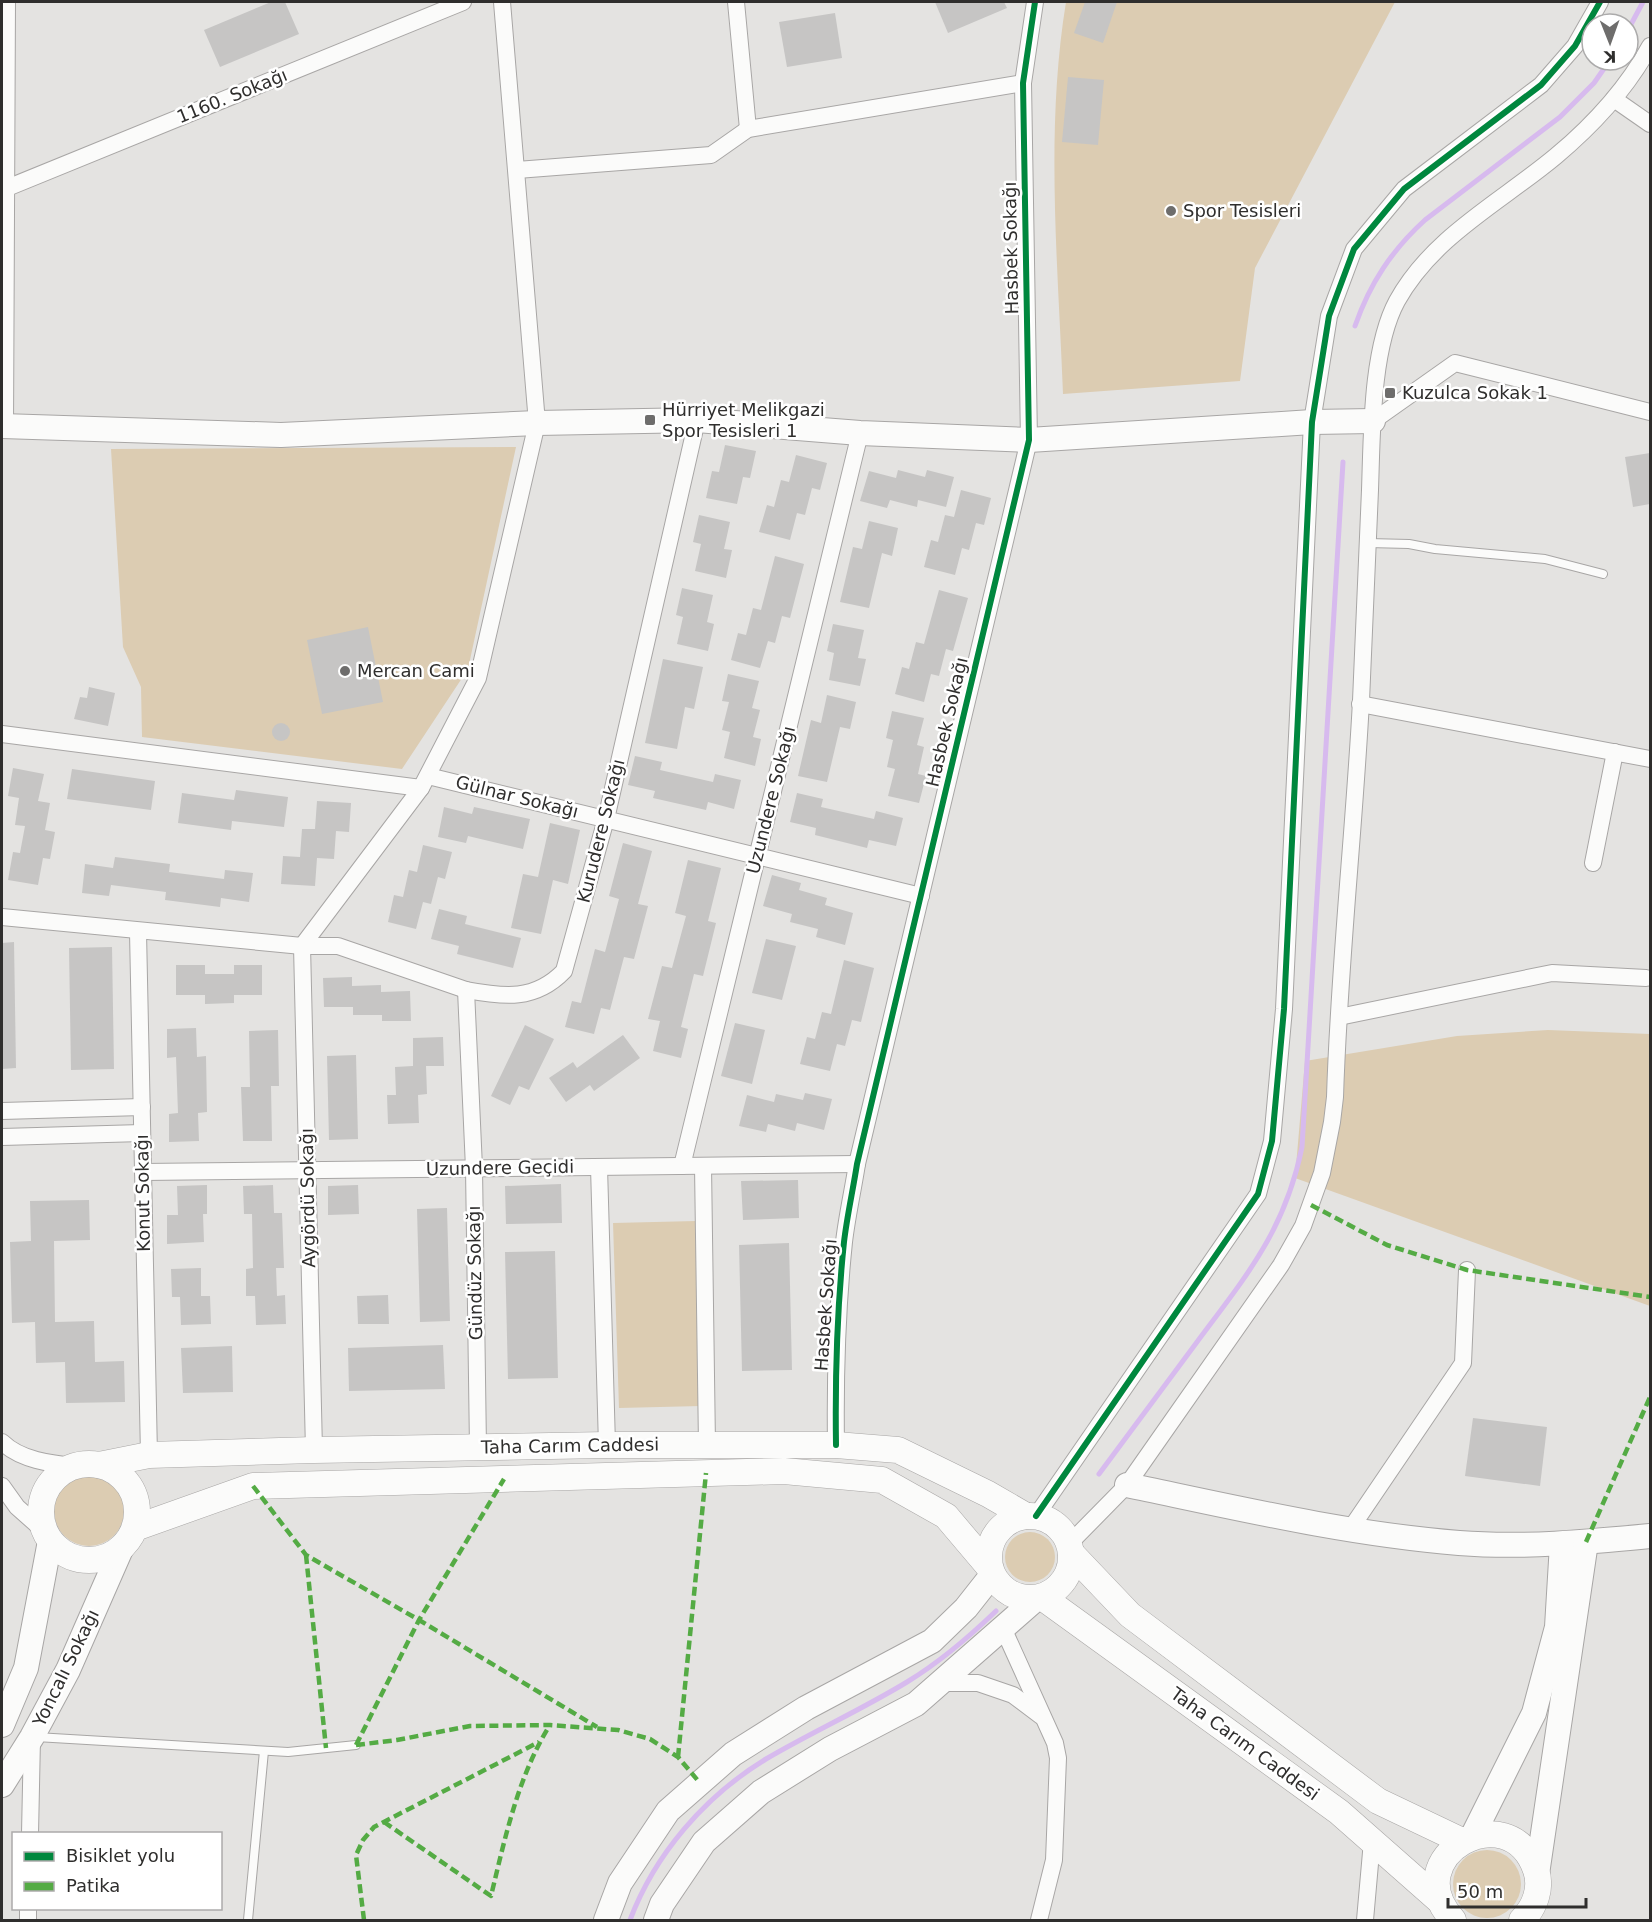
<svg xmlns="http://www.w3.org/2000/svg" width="1652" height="1922" font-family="'DejaVu Sans',sans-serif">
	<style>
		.green { fill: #dcccb2 }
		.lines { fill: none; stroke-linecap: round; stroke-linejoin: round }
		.stream { stroke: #d7baee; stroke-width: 5 }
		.building { fill: #c6c5c4 }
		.lane-casing { stroke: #a8a6a5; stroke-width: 10 }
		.street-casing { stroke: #a8a6a5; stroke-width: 18 }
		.secondary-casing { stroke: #a8a6a5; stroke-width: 26 }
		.primary-casing { stroke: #a8a6a5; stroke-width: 27 }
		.lane { stroke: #fbfbfa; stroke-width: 8 }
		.street { stroke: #fbfbfa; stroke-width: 16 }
		.secondary { stroke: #fbfbfa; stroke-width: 24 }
		.primary { stroke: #fbfbfa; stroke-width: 26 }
		.quiet { stroke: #54ab44; stroke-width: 4.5; stroke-dasharray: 9 4.5; stroke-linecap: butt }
		.cycleway-casing { stroke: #fff; stroke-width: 10 }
		.cycleway { stroke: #00873e; stroke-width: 6 }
		.poi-dot { fill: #6e6d6c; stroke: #fff; stroke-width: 2 }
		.labels { text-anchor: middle; stroke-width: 5; stroke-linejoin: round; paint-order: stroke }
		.street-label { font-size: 18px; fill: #2f2e2d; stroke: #fff }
		.poi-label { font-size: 18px; fill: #2f2e2d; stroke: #fff; text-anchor: start }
	</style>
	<rect width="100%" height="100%" fill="#e4e3e1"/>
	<g class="green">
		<path d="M1066 2H1395L1255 268 1240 381 1063 394C1058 263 1045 131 1066 2Z"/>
		<polygon points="516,447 468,669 402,769 142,737 141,687 123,647 111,449"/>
		<polygon points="1548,1030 1650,1034 1650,1306 1295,1178 1305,1061 1457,1036"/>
		<polygon points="696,1221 701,1406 619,1408 613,1223"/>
		<circle cx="89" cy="1511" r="35"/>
		<circle cx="1030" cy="1557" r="25"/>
		<circle cx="1487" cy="1884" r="34"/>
	</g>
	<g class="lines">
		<g class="stream">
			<polyline points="1628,30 1643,2"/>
			<path d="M1355 326C1370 283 1392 250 1425 220L1560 117 1594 83 1610 60"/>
			<path d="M1099 1474C1132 1430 1164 1386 1197 1342 1246 1276 1285 1231 1302 1147L1343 462"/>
			<path d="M630 1920C655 1854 705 1796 766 1759 812 1732 861 1710 907 1682 940 1662 968 1638 996 1611"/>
		</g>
	</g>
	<g class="building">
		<polygon points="271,2 285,2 299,34 220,67 204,30"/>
		<polygon points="935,2 1004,2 1007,8 948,33"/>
		<polygon points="1085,2 1117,2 1103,43 1074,33"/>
		<polygon points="835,13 842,58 787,67 779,22"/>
		<polygon points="1068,77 1104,80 1098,145 1062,142"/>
		<polygon points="725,445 756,451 750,478 743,477 737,504 706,498 712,471 719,472"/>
		<polygon points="1650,453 1650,504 1633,507 1625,457"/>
		<polygon points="796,455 827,463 820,490 812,488 805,515 797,513 790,540 759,532 767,505 774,507 781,480 789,482"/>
		<polygon points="898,470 925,477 927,470 954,477 946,507 918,500 917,507 890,500 887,508 860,501 869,471 896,478"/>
		<polygon points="961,490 991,498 984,525 976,523 969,550 962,548 955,575 924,567 931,540 938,542 945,515 954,517"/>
		<polygon points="699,515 730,522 724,549 732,550 726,578 695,571 701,544 693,542"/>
		<polygon points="869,521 898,528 892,556 882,553 869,608 840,602 853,547 862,549"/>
		<polygon points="775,556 804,564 790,618 782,616 775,643 768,641 760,668 731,660 738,633 746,635 753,608 761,610"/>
		<polygon points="682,588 713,595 707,622 714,624 708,651 677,644 683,617 676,615"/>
		<polygon points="939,590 968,598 953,651 946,649 939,676 931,674 924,702 895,694 902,667 909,669 916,642 924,644"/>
		<polygon points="833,624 864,630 858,658 866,659 860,686 829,680 834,653 827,651"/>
		<polygon points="368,627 383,702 322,714 307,640"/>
		<polygon points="663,659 703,667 694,709 685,707 677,749 645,743"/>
		<polygon points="728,674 759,681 752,708 760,710 753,737 761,739 755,766 724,758 730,732 722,730 729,702 722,701"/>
		<polygon points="89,687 115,693 108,726 74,719 80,697 87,698"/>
		<polygon points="827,695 856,702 850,729 840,727 827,782 798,776 811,720 821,723"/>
		<polygon points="892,711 924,718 917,745 924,747 918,774 926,776 919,803 888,796 895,769 887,767 893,740 886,738"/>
		<circle cx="281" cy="732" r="9"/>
		<polygon points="635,756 662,762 660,770 713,782 715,774 741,780 734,809 708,802 706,810 653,798 655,791 628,785"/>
		<polygon points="13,768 44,774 38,801 50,803 45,830 55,832 50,859 43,858 38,885 8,880 13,852 20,853 25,826 15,825 19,798 8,796"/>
		<polygon points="72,769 155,781 151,810 67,799"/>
		<polygon points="236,790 288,797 284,827 232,821 231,830 178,823 182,793 234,800"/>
		<polygon points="797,793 823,799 821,807 874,819 876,811 903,818 896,846 869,840 867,848 815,835 816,828 790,822"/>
		<polygon points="317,801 351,803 349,832 336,831 334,859 317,858 315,886 281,884 283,856 300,857 302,829 315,829"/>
		<polygon points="444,807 472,814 474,807 530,819 523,849 468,836 466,843 438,837"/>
		<polygon points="550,823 580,830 568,884 553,880 541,934 511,928 523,874 538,877"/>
		<polygon points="623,843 652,851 638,904 648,906 634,959 624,957 610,1010 601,1008 594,1034 565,1027 572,1001 581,1003 595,949 605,952 619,899 609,896"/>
		<polygon points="423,845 452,852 445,879 438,877 431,904 423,902 416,929 388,922 394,895 403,897 409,870 417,872"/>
		<polygon points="115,857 170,864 169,872 224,879 225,870 253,873 249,902 221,898 220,907 165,900 166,892 111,885 109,896 82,893 85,864 113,868"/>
		<polygon points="688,860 721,868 708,921 716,923 703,976 694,974 681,1027 688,1029 681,1058 653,1051 660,1021 648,1019 662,966 672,968 686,916 675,913"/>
		<polygon points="772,875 801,883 799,890 827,898 825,905 853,913 845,945 816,937 818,929 790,922 792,914 763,906"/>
		<polygon points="439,909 467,916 465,924 521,938 513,968 457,954 459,946 431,939"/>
		<polygon points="766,939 796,946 782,1000 752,993"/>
		<polygon points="14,942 16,1068 2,1069 2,943"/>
		<polygon points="112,947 114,1069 71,1070 69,948"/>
		<polygon points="844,960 874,968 861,1022 852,1020 845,1046 837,1044 830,1071 800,1064 807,1037 815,1039 822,1012 831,1014"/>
		<polygon points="176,965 205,965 205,974 234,974 234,965 262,965 262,995 234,995 234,1003 205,1004 205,995 176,995"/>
		<polygon points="352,977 352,986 381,985 381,992 410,991 411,1021 382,1021 382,1015 353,1015 353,1007 324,1007 323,978"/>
		<polygon points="735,1023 765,1030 752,1084 721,1076"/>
		<polygon points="525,1025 554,1039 529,1090 519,1086 510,1105 491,1096"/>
		<polygon points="196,1028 197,1057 206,1056 207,1112 198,1113 199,1141 169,1142 169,1114 178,1113 176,1057 167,1058 167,1029"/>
		<polygon points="278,1030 279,1086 271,1086 272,1141 243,1141 241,1087 250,1087 249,1031"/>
		<polygon points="623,1035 640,1058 594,1091 590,1085 566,1102 549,1078 573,1062 577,1068"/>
		<polygon points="443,1037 444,1066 426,1066 427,1094 418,1095 419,1123 388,1124 387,1095 396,1095 395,1067 413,1066 413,1038"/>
		<polygon points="356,1055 358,1139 329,1140 327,1056"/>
		<polygon points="805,1093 832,1099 824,1130 797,1123 795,1131 768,1124 766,1132 739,1126 747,1095 774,1102 776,1094 803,1100"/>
		<polygon points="798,1180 799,1218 743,1220 741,1181"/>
		<polygon points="561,1184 562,1223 506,1224 505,1186"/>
		<polygon points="207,1185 207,1214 203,1214 204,1242 167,1244 167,1215 178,1215 177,1186"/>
		<polygon points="273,1185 274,1213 282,1213 284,1268 276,1268 277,1296 285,1295 286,1324 256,1325 255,1296 246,1296 246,1269 253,1268 252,1214 244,1214 243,1186"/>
		<polygon points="358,1185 359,1214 328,1215 328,1186"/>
		<polygon points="89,1200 90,1240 54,1241 55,1322 94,1321 95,1362 124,1361 125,1402 66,1403 65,1362 36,1363 35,1322 12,1323 10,1242 31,1241 30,1201"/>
		<polygon points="447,1208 450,1321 420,1322 417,1209"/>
		<polygon points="789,1243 792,1370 742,1371 739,1245"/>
		<polygon points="555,1251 558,1378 508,1379 505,1252"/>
		<polygon points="201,1268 201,1296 210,1296 211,1324 181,1325 180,1297 172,1297 171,1269"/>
		<polygon points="388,1295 389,1324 358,1324 357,1296"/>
		<polygon points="443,1345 445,1389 349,1391 348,1348"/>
		<polygon points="232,1346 233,1392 183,1393 181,1348"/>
		<polygon points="1473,1418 1547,1427 1540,1486 1465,1476"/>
	</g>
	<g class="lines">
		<g class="lane-casing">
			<g id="lane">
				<polyline points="1368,543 1409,544 1435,549 1545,559 1603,574"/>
				<polyline points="36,1737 288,1752 356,1745"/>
				<polyline points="248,1920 264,1751"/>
			</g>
		</g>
		<g class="street-casing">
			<g id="street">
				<polyline points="736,2 748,129"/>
				<polyline points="1614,99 1650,124"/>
				<polyline points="517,170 711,155 748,129 1023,83"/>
				<polyline points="2,190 463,2"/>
				<polyline points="1373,421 1455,363 1650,412"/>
				<polyline points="5,426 7,2"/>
				<polyline points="1360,704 1650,759"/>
				<polyline points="2,734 421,788"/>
				<polyline points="428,776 921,896"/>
				<polyline points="1593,863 1615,752"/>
				<path d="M2 917 302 946H338L466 990C504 997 535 1001 564 971L606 819 697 420"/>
				<polyline points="138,932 149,1455"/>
				<polyline points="302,946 421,788 478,678 537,423 502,2"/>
				<polyline points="302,946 314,1450"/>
				<polyline points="466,990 474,1168 478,1448"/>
				<polyline points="1339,1017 1552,973 1646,978"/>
				<polyline points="2,1111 142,1107"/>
				<polyline points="2,1137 142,1133"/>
				<polyline points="682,1166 860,433"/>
				<polyline points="703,1166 707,1445"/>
				<polyline points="599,1167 607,1445"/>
				<polyline points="143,1172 857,1164"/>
				<path d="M2 1442C20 1460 51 1464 76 1466"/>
				<path d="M836 1445C835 1377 837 1309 844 1242 847 1216 853 1190 857 1164L1029 440 1023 83 1035 2"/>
				<polyline points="2,1486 17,1507 44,1531"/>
				<polyline points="1036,1516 1258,1194 1272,1141 1284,1009 1312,422 1329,316 1354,249 1404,189 1541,85 1575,46 1600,2"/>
				<polyline points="1349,1531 1463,1363 1467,1270"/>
				<path d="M1069 1544 1127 1485 1281 1265 1303 1226 1322 1173 1332 1122 1335 1097C1339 965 1354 833 1361 701 1364 631 1367 560 1370 490 1372 435 1371 349 1397 301 1433 236 1501 202 1556 156 1593 125 1627 88 1650 46"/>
				<polyline points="1003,1628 1055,1743 1058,1758 1054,1860 1039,1920"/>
				<polyline points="940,1683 978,1683 1013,1695 1041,1716"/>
				<polyline points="30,1834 32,1738"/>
				<polyline points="28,1920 28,1908"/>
				<polyline points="1365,1920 1372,1841"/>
			</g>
		</g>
		<g class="secondary-casing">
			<g id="secondary">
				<polyline points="2,426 281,435 537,423 697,420 860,433 1029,440 1312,422 1373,421"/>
				<path d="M1127 1485C1237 1508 1347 1534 1459 1543 1523 1548 1587 1542 1650 1536"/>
				<polyline points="2,1725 26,1668 50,1541"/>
				<polyline points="2,1785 32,1737 68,1670 122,1547"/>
				<polyline points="1472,1837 1534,1713 1557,1627 1562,1544"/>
				<polyline points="1537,1874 1586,1542"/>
				<polyline points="606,1920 620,1883 668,1811 733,1754 806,1708 932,1641 966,1608 992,1575"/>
				<polyline points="656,1920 662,1904 704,1842 761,1792 830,1749 916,1704 1037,1598"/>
			</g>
		</g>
		<g class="primary-casing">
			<g id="primary">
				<circle cx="89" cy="1512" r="48"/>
				<polyline points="99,1465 149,1455 314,1450 607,1445 836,1445 898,1450 988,1494 1026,1516"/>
				<circle cx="1030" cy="1557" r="41"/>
				<polyline points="135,1528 253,1486 784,1471 882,1480 946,1516 990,1568"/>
				<polyline points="1071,1553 1130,1615 1378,1801 1462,1841"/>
				<polyline points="1042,1597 1339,1812 1440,1901"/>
				<path d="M1453 1920C1395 1857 1509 1792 1536 1870 1542 1888 1535 1907 1522 1920"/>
			</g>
		</g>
		<use href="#lane" class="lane"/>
		<use href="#street" class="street"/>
		<use href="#secondary" class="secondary"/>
		<use href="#primary" class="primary"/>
		<g class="quiet">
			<polyline points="1311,1205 1387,1245 1467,1270 1650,1297"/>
			<polyline points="253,1486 306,1555 419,1620 597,1727"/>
			<polyline points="1586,1542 1650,1397"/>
			<polyline points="306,1555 326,1748"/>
			<polyline points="356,1745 397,1740 470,1726 550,1725 618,1730 650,1739 678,1757 700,1783"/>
			<polyline points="356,1745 419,1620 504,1479"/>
			<polyline points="678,1757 706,1473"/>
			<path d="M384 1822 491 1896C505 1838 518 1776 550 1725"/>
			<polyline points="364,1920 356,1855 363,1840 374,1827 539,1742"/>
		</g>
		<g class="cycleway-casing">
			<g id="cycleway">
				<path d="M836 1445C835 1377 837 1309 844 1242 847 1216 853 1190 857 1164L1029 440 1023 83 1035 2"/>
				<polyline points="1036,1516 1258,1194 1272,1141 1284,1009 1312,422 1329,316 1354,249 1404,189 1541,85 1575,46 1600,2"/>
			</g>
		</g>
		<use href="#cycleway" class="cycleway"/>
	</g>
	<g class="poi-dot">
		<circle cx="1171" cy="211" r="6"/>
		<rect x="1384" y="387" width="12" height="12" rx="3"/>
		<rect x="644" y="414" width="12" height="12" rx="3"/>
		<circle cx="345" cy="671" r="6"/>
	</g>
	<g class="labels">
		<g class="street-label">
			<text transform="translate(232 96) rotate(-22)" y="6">1160. Sokağı</text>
			<text transform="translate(1011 248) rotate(-91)" y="6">Hasbek Sokağı</text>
			<text transform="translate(947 722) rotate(-77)" y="6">Hasbek Sokağı</text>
			<text transform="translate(517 797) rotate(14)" y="6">Gülnar Sokağı</text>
			<text transform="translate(771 800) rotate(-76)" y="6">Uzundere Sokağı</text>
			<text transform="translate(601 831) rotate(-76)" y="6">Kurudere Sokağı</text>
			<text transform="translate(500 1168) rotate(-1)" y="6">Uzundere Geçidi</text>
			<text transform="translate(143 1193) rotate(-91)" y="6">Konut Sokağı</text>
			<text transform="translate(308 1198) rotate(-91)" y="6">Aygördü Sokağı</text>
			<text transform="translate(475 1273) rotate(-91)" y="6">Gündüz Sokağı</text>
			<text transform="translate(826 1305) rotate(-86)" y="6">Hasbek Sokağı</text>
			<text transform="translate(570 1446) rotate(-1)" y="6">Taha Carım Caddesi</text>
			<text transform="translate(66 1668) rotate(-64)" y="6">Yoncalı Sokağı</text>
			<text transform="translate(1245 1744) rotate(36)" y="6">Taha Carım Caddesi</text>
		</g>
		<g class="poi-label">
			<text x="1183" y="217">Spor Tesisleri</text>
			<text x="1402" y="399">Kuzulca Sokak 1</text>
			<text x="662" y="416">Hürriyet Melikgazi<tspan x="662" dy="21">Spor Tesisleri 1</tspan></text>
			<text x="357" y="677">Mercan Cami</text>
		</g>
	</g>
	<rect width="1652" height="1922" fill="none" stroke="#2f2e2d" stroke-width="6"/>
	<rect x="12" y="1832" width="210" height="78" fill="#ffffff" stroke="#acabab" stroke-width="1.5"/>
	<rect x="24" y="1852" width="30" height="9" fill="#00873e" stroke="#acabab" stroke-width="1.5"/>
	<text x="66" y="1862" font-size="18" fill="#2f2e2d">Bisiklet yolu</text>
	<rect x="24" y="1882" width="30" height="9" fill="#54ab44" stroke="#acabab" stroke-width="1.5"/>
	<text x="66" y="1892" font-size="18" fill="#2f2e2d">Patika</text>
	<g transform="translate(1610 42) rotate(179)"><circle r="28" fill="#ffffff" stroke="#acabab" stroke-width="1.5"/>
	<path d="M0-4.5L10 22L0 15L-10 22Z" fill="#6e6d6c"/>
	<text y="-9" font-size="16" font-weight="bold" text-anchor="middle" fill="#2f2e2d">K</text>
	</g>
	<path d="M1448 1898v9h138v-9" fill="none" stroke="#2f2e2d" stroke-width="3"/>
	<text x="1457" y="1898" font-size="18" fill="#2f2e2d" stroke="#ffffff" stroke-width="4.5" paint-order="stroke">50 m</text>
</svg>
